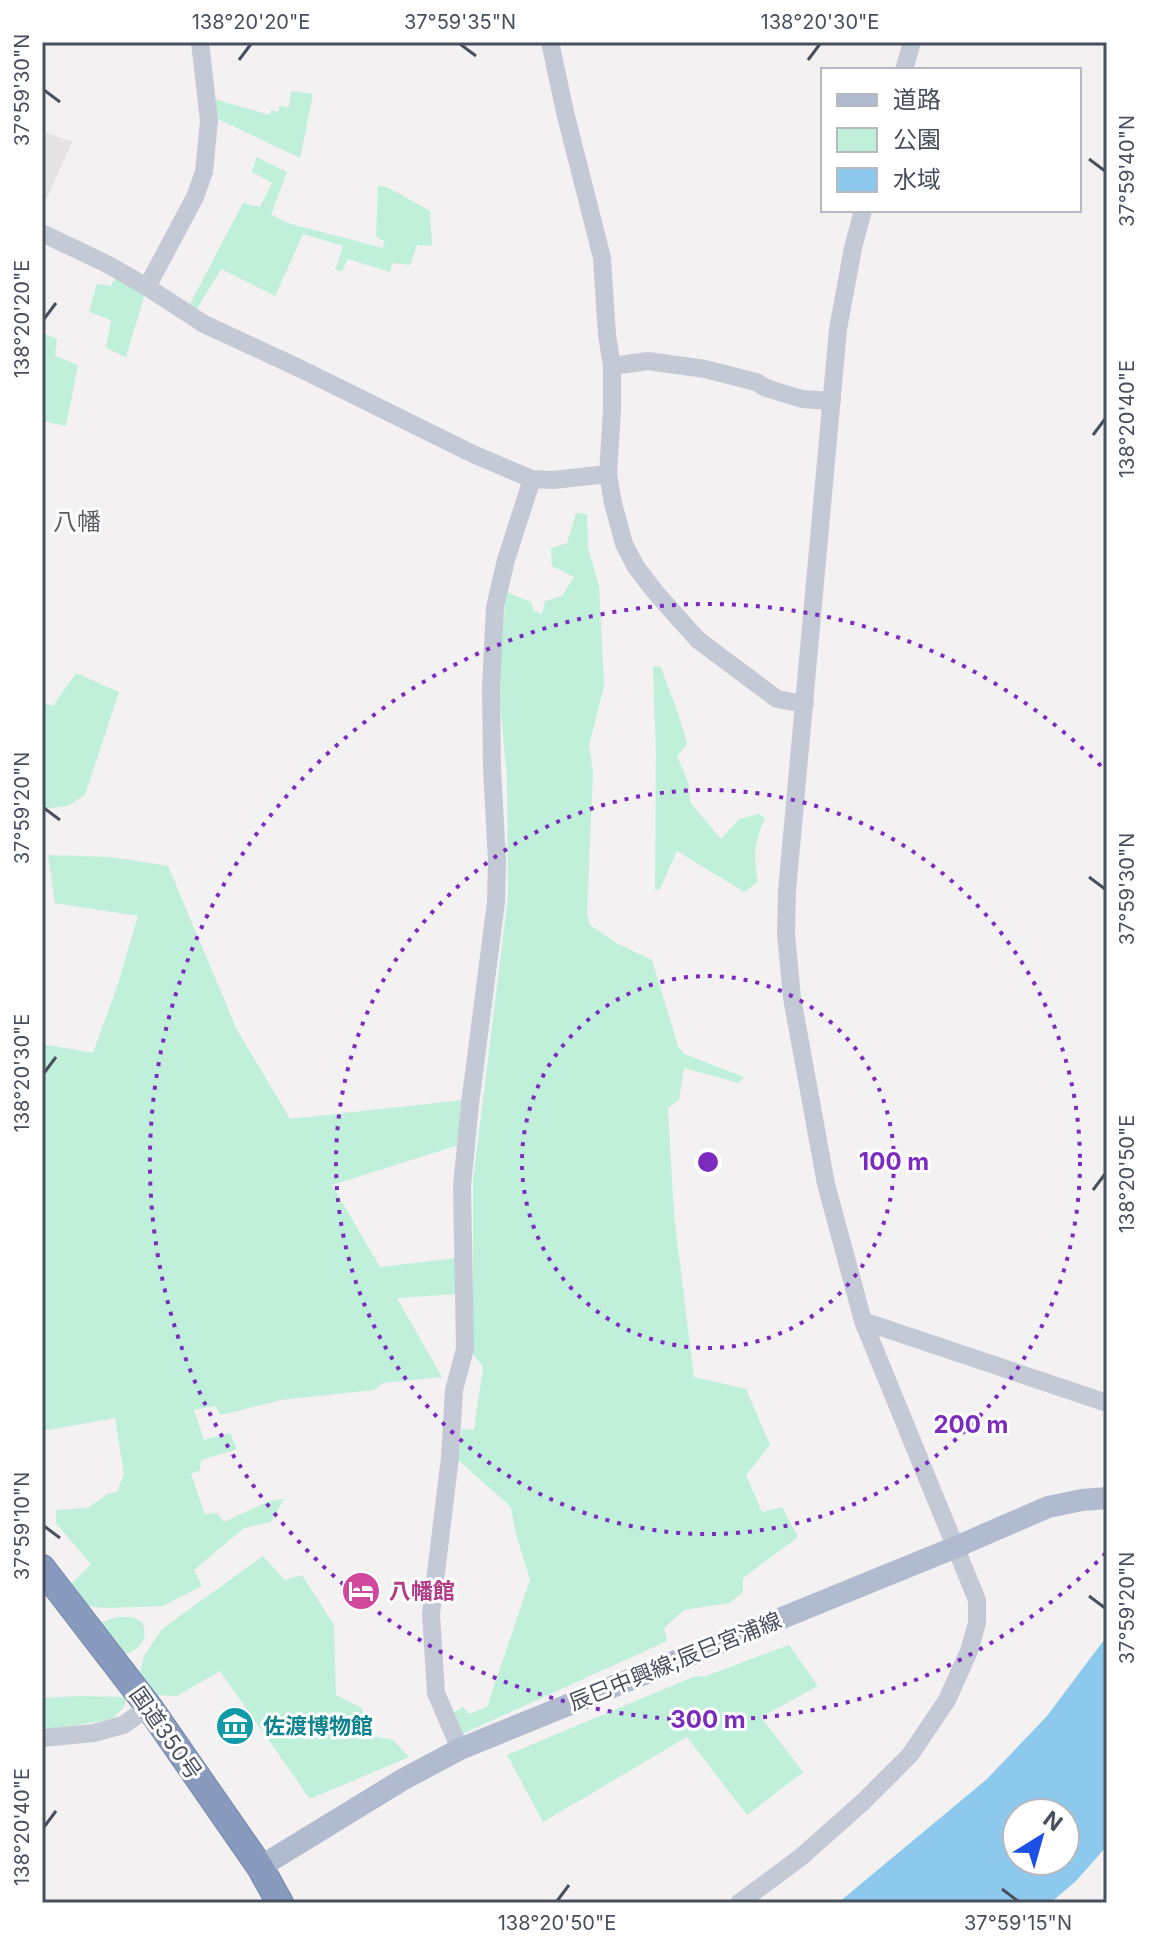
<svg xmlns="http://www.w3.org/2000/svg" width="1149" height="1945" font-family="Inter,'Noto Sans JP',sans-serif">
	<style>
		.education { fill: #e4e2e3 }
		.green { fill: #c0f0da }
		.water { fill: #8dc9ec; fill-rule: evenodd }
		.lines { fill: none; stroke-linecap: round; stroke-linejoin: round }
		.highway-casing { stroke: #7485ab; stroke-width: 28 }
		.minor { stroke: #c4cad5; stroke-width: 18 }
		.major { stroke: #b1bbcf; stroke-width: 22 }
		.highway { stroke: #899abf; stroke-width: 26 }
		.ticks { fill: none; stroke: #48505e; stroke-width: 3 }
		.ring { fill: none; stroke: #7b2cbf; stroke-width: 4; stroke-dasharray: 4 8 }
		.labels { text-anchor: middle; stroke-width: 6; stroke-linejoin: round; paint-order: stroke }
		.hotel-label { font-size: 22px; font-weight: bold; fill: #b23c85; stroke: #fff; text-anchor: start }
		.street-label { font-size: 22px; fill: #48505e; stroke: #fff }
		.culture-label { font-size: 22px; font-weight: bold; fill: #0d838f; stroke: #fff; text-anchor: start }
		.neighbourhood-label { font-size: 24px; fill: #5d5f66; stroke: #fff }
		.centre { fill: #7b2cbf; stroke: #fff; stroke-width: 4 }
		.ring-label { font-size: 24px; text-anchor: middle; font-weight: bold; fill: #7b2cbf; stroke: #fff; stroke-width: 6; stroke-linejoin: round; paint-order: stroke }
		.neatline { fill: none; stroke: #48505e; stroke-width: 3 }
		.ticks-label { font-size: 20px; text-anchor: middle; fill: #48505e }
	</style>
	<rect width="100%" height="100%" fill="#f3f1f1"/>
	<polygon class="education" points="42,131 72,142 42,209"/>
	<g class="green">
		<polygon points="291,91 313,94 300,158 214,117 214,99 270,115 271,110 278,112 280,106 289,107"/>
		<polygon points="257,157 287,172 271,215 291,224 383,248 385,240 381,240 376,236 378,186 387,187 430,211 432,246 417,245 410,265 392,263 390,272 348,259 342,271 335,270 343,246 303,234 275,296 221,269 197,309 190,304 243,203 260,207 272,183 252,172"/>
		<polygon points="116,276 145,294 126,357 106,348 111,320 89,312 97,284 111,286"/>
		<polygon points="43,333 57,339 55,356 78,365 66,426 42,421"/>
		<polygon points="576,513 587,514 588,548 599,585 604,686 589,746 593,772 587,914 590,925 616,943 652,960 678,1046 684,1054 744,1077 739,1083 684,1068 679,1100 668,1108 674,1216 694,1377 746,1389 770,1445 746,1475 762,1512 782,1507 798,1537 743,1578 743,1592 730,1603 684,1610 664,1628 667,1641 460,1735 451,1714 463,1707 469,1714 487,1707 530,1580 516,1534 511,1507 458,1460 462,1429 474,1430 483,1367 473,1354 473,1180 508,897 507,780 497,667 507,592 531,602 534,611 542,614 545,601 562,596 574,577 552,566 551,548 567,543"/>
		<path d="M653 666 661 667C670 693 681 718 687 744L677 756 688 782 690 802 721 839 739 819 759 814 765 818C754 843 753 856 758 882L744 892 677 851 660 889 655 890 656 753Z"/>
		<polygon points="76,673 119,692 85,795 68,806 42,809 42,703 53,706"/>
		<polygon points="48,855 111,857 168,866 237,1030 290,1119 463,1100 459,1145 332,1185 380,1267 457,1258 457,1294 397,1298 442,1377 383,1383 374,1390 281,1400 221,1415 215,1406 194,1410 204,1440 230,1433 237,1449 201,1460 200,1470 191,1474 205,1514 217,1513 224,1522 269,1501 284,1499 271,1522 244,1528 194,1570 202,1586 163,1606 106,1608 88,1606 70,1585 91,1564 56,1523 56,1510 88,1508 107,1494 117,1492 124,1474 115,1418 42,1431 42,1044 93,1053 117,987 138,916 55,903"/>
		<polygon points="263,1556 285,1580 302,1575 334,1625 336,1695 362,1708 366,1735 393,1740 409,1757 310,1799 220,1671 177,1696 155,1695 140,1672 144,1656 162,1629"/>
		<path d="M117 1617H132L142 1622C149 1638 141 1650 124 1654L99 1623Z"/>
		<polygon points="789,1645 818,1686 761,1717 803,1772 747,1815 687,1737 543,1822 507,1755 693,1677 706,1676"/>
		<polygon points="80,1696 127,1697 124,1707 112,1719 66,1727 42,1729 42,1698"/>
	</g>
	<path class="water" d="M1107 1636V1846L1075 1882 1050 1903H838L987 1779 1047 1716ZM1017 1813H1065V1861H1017Z"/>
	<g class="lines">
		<g class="highway-casing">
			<polyline id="highway" points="42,1568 149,1707 260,1867 280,1903"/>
		</g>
		<g class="minor">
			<polyline points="550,42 565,112 602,258 607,335 612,366 612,410 608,474 613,503 624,544 636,567 656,593 698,640 777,699 805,704"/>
			<polyline points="904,70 912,42"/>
			<polyline points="42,233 107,264 147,287 204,324 301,369 475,455 532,479 553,480 608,474"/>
			<polyline points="147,287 195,197 204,172 209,121 200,42"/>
			<polyline points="612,366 648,361 705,369 756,382 766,388 802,399 832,401"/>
			<polyline points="863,1321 1107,1403"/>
			<polyline points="42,1738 94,1733 123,1725 149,1707"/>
			<polyline points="460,1749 436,1693 431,1614 450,1457 454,1390 465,1349 462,1186 470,1104 496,902 497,861 492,769 491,687 495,607 506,560 532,479"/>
			<polyline points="739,1903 801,1857 864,1801 910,1755 947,1700 969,1651 977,1623 977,1600 863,1321 826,1184 792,998 786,934 787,891 838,329 853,248 863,210"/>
		</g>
		<polyline class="major" points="260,1867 402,1780 460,1749 956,1547 1048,1507 1082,1500 1107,1498"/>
		<use href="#highway" class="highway"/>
	</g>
	<path class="ticks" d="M460 44 476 56M239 60 251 44M808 60 820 44M44 90 60 102M1089 159 1105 171M44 319 56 303M1093 435 1105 419M44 808 60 820M1089 877 1105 889M44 1073 56 1057M1093 1190 1105 1174M44 1526 60 1538M1089 1596 1105 1608M44 1827 56 1811M1002 1889 1018 1901M557 1901 569 1885"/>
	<g class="ring">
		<circle cx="708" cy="1162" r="186"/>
		<circle cx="708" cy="1162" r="372"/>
		<path d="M1106 1553A558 558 0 1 1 1106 771"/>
	</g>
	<defs>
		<g id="hotel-disc" transform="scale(2)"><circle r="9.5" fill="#d1479c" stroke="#fff"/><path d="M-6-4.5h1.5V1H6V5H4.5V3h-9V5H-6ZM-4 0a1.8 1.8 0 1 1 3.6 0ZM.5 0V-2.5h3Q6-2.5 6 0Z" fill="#fff"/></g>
		<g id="museum-disc" transform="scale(2)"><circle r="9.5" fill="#0f9aa8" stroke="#fff"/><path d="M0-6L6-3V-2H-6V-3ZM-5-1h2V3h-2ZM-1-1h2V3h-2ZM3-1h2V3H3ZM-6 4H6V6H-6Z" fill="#fff"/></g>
	</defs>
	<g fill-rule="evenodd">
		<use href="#hotel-disc" x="361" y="1591"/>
		<use href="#museum-disc" x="235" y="1726"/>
	</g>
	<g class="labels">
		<g class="hotel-label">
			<text x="389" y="1599">八幡館</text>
		</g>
		<g class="street-label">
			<text transform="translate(675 1661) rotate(-22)" y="8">辰巳中興線;辰巳宮浦線</text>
			<text transform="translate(166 1733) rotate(55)" y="8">国道350号</text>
		</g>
		<g class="culture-label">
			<text x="263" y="1734">佐渡博物館</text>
		</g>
		<g class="neighbourhood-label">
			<text x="77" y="530">八幡</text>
		</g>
	</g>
	<circle cx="708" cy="1162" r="12" class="centre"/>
	<g class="ring-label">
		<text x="894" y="1170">100 m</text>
		<text x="971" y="1433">200 m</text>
		<text x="708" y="1728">300 m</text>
	</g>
	<rect width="1149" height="1945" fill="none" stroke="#ffffff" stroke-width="88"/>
	<rect x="821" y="68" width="260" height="144" fill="#ffffff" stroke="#b6b9bf" stroke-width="2"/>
	<rect x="837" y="94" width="40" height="12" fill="#b1bbcf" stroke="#b6b9bf" stroke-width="2"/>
	<text x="893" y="108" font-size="24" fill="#48505e">道路</text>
	<rect x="837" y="128" width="40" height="24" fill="#c0f0da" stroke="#b6b9bf" stroke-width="2"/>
	<text x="893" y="148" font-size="24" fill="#48505e">公園</text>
	<rect x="837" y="168" width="40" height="24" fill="#8dc9ec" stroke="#b6b9bf" stroke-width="2"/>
	<text x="893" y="188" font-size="24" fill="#48505e">水域</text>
	<g transform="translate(1041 1837) rotate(37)"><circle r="38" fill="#ffffff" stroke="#b6b9bf" stroke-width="2"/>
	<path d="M0-6L14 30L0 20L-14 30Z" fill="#1a51e4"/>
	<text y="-12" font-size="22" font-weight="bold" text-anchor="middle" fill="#48505e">N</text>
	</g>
	<rect x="44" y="44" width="1061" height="1857" class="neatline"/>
	<g class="ticks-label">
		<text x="251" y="29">138°20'20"E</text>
		<text x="460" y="29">37°59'35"N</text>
		<text x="820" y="29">138°20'30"E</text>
		<text transform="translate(22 90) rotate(-90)" y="7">37°59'30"N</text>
		<text transform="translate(1127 171) rotate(-90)" y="7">37°59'40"N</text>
		<text transform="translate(22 319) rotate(-90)" y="7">138°20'20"E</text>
		<text transform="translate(1127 419) rotate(-90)" y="7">138°20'40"E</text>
		<text transform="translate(22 808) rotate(-90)" y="7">37°59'20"N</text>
		<text transform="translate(1127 889) rotate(-90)" y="7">37°59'30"N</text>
		<text transform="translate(22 1073) rotate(-90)" y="7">138°20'30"E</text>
		<text transform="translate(1127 1174) rotate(-90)" y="7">138°20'50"E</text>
		<text transform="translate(22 1526) rotate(-90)" y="7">37°59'10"N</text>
		<text transform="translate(1127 1608) rotate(-90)" y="7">37°59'20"N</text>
		<text transform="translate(22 1827) rotate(-90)" y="7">138°20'40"E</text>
		<text x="557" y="1930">138°20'50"E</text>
		<text x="1018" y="1930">37°59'15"N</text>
	</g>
</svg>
